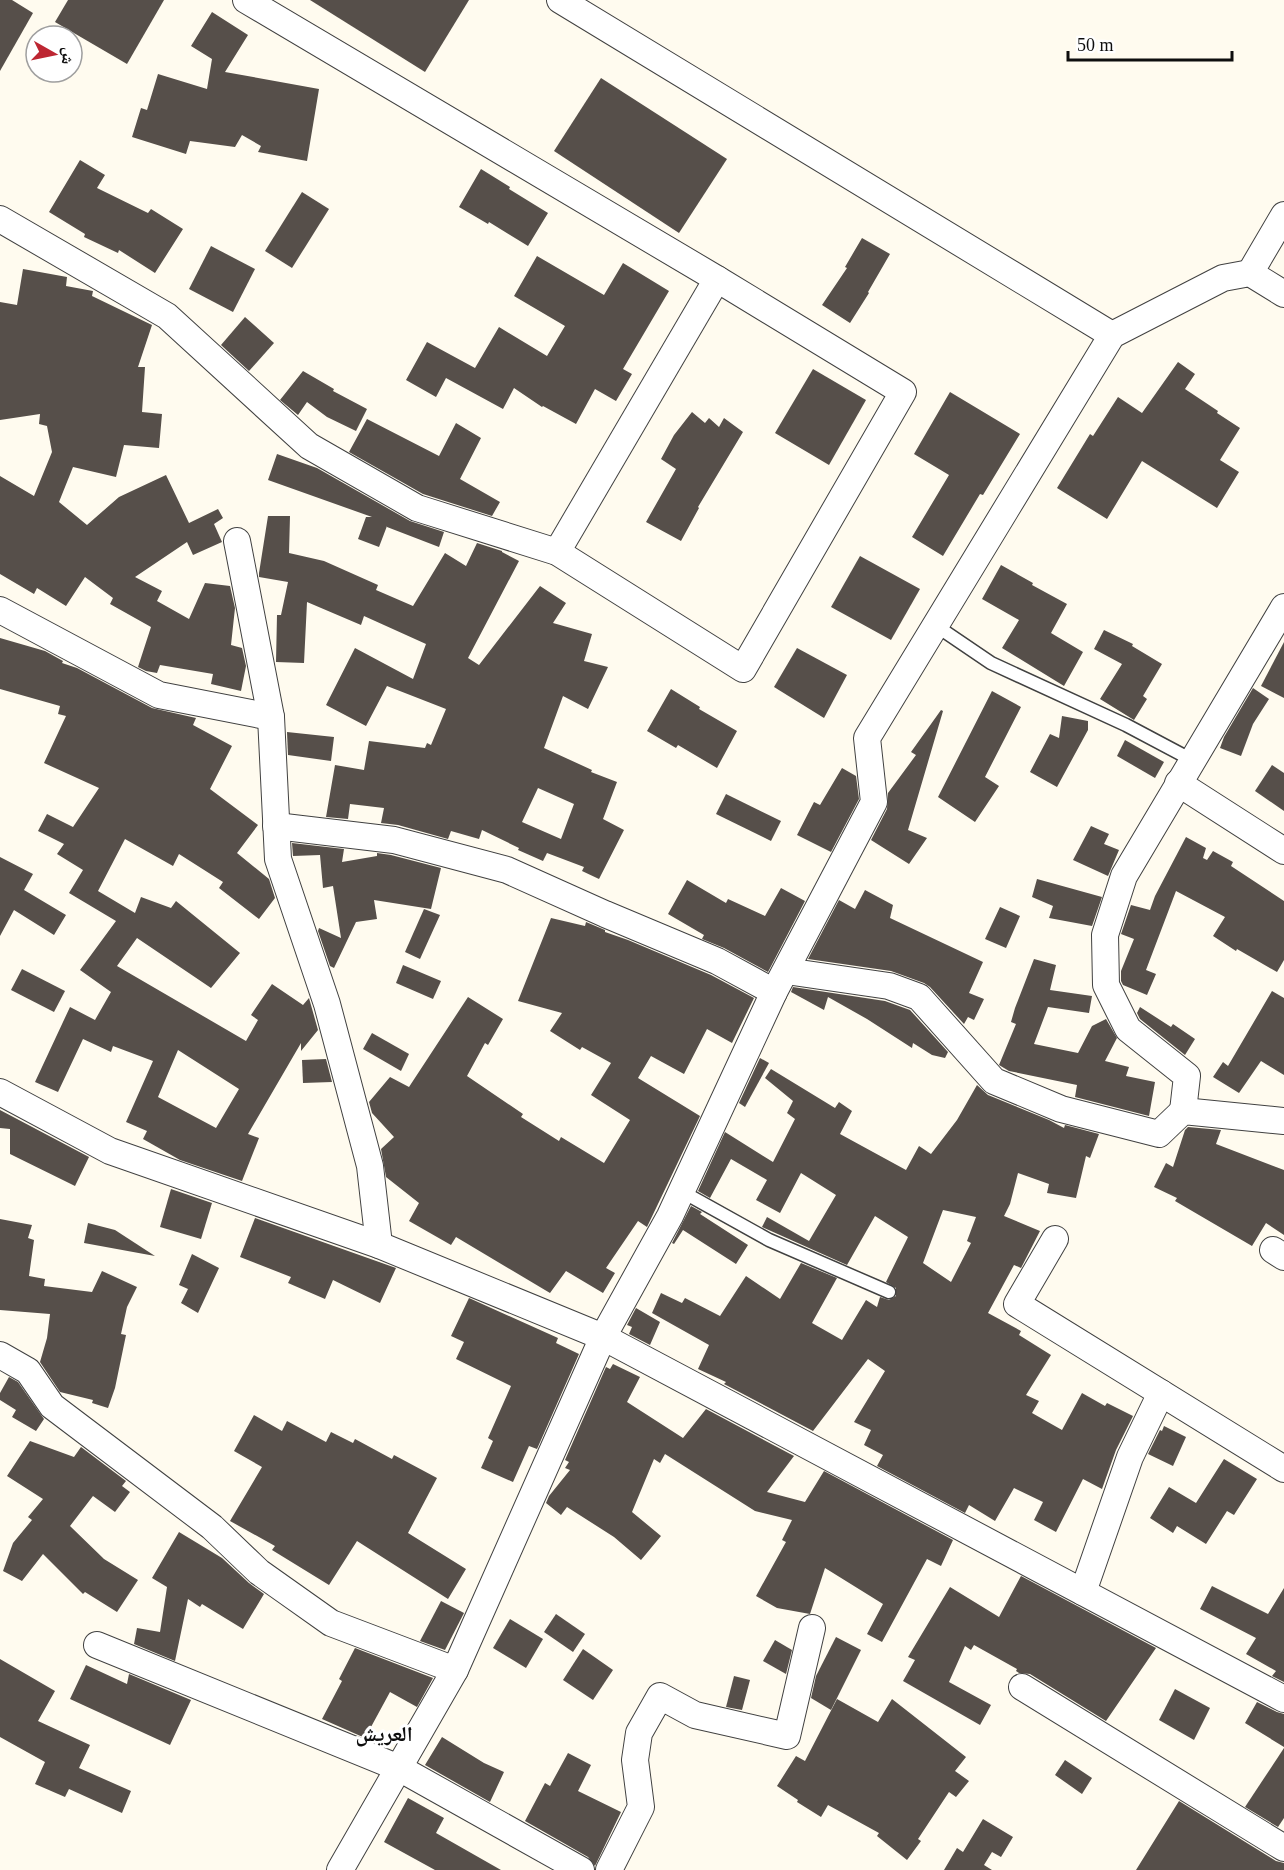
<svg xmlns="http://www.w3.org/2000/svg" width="1284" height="1870" font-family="'Times New Roman','Noto Naskh Arabic',serif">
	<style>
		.building { fill: #564f4a; fill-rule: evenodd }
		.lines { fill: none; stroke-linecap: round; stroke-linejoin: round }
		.service-casing { stroke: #414141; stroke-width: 15 }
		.minor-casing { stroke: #414141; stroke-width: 28 }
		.service { stroke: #fff; stroke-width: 12 }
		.minor { stroke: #fff; stroke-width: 26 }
		.labels { text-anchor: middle; stroke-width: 6; stroke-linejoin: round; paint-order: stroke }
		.neighbourhood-label { font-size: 21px; font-weight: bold; fill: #0e0e0e; stroke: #fff }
	</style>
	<rect width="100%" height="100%" fill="#fffbef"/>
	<g class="building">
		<polygon points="0,0 12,0 33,13 0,71"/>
		<polygon points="68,0 164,0 127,64 55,22"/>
		<polygon points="310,0 469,0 425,72"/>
		<polygon points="212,12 248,35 225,72 319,89 307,161 258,152 261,146 242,135 235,147 190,141 186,154 132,137 141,108 147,110 158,74 207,89 212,59 191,46"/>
		<polygon points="601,78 727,159 679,233 554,151"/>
		<polygon points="80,160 105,175 97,188 148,213 151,209 183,229 155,273 119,250 118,253 84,237 85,234 49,212"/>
		<polygon points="481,169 510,187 509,189 548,213 528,246 489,222 488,224 459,207"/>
		<polygon points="302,192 329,209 292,268 265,251"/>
		<polygon points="862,238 890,254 868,292 869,293 850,323 822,305 847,268 845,267"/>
		<polygon points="211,246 255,269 233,312 189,289"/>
		<polygon points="537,256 604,295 623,263 669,291 623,369 632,374 616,401 595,389 576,424 543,406 542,407 514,388 503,409 446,378 436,397 406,380 427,342 475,368 499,327 547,356 565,326 514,296"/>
		<polygon points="23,269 67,277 66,286 93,291 92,296 152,325 138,367 145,367 142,412 162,414 159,448 124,445 116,477 73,467 59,502 87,525 119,497 166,475 189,523 218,509 223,518 214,524 222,542 193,555 187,542 135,577 162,591 157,601 189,619 205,583 230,586 235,608 231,645 242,648 246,666 241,691 211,684 213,674 160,665 157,673 146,671 138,667 151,627 110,604 113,598 85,577 66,606 37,588 34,594 0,574 0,476 34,496 52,452 47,426 39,424 40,414 0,420 0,302 17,305"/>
		<polygon points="245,317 274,343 249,371 221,345"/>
		<polygon points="1178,362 1195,374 1185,389 1218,411 1217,413 1240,428 1220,460 1239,472 1217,508 1142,461 1107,519 1057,488 1090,434 1093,436 1118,397 1142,413"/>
		<polygon points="813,369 866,400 829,465 775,433"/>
		<polygon points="303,371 334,389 333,391 367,409 356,431 327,417 307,402 298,415 280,400"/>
		<polygon points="950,392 1020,434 983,495 980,494 943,556 912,537 949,475 914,454"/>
		<polygon points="692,412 705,423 709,418 719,427 724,418 743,432 698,507 699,508 681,541 646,522 676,469 661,459 674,435"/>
		<polygon points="367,419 439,456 456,423 481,438 460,479 500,502 492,516 423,494 349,452"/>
		<polygon points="277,454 317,468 410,521 444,532 439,547 387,527 387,526 379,547 358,539 366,517 372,517 268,480"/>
		<path d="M268 516H290L289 553 324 561 378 585 376 590 413 606 445 553 466 566 477 543 502 551V552L519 561 468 658 479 665 540 586 566 603 553 623 592 634 584 661 608 667 588 709 563 696 544 748 592 770 591 772 617 782 603 819 624 830 599 879 582 871 584 867 547 853 543 861 518 850 519 848 482 830 479 839 451 831 448 839 398 825 381 823 384 808 350 804 348 819 326 817 335 765 364 770 369 741 425 748 427 743 431 745 446 709 387 686 366 726 326 705 355 648 413 679 426 644 364 616 361 625 307 602 304 663 276 662 277 615H281L288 582 259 577V573ZM538 788 574 804 561 839 522 822Z"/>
		<polygon points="860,556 920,589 891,640 831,607"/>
		<polygon points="1001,565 1033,583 1032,585 1067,604 1051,633 1083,652 1064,686 1002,648 1019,620 982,599"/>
		<polygon points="1104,630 1133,644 1132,646 1162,664 1143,696 1147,699 1134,720 1100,699 1122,664 1094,649"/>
		<path d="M0 638 45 651 63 661 62 663 77 668 152 708 196 718 193 725 232 746 210 789 258 825 237 853 269 879 275 898 259 919 219 888 223 882 179 854 173 866 125 839 98 891 135 913 141 897 171 908 176 901 240 953 211 988 137 938 117 966 246 1041 258 1020 251 1015 272 984 303 1005 309 998 318 1030 301 1051V1043L248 1134 259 1138 242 1181 180 1160 143 1139 147 1131 126 1122 153 1061 113 1046 111 1052 83 1039 58 1092 35 1082 70 1007 95 1020 111 992 80 970 116 921 69 893 83 870 57 854 64 844 38 831 47 814 73 827 99 788 44 763 66 716 58 714 60 706 0 689ZM178 1050 239 1089 216 1128 158 1097Z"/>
		<polygon points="1284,642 1284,698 1261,686"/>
		<polygon points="797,648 847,675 824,718 774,687"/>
		<polygon points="1253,688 1269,699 1253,724 1241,756 1220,748 1224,737"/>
		<polygon points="671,689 700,707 699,709 737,731 717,768 678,745 676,748 647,731"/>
		<polygon points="992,691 1021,707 985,777 999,786 975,822 938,797"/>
		<polygon points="941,710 943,711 908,830 927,838 909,864 871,840 887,809 888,793 916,755 911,752"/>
		<polygon points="1062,716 1088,721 1088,730 1057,787 1030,772 1050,734 1059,738"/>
		<polygon points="287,732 334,737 331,761 288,755"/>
		<polygon points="1125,740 1164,762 1155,778 1117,756"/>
		<polygon points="1272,765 1284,773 1284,811 1255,791"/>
		<polygon points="842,768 856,776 859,799 831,852 797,835 814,802 820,805"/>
		<polygon points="726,794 781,821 771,841 716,814"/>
		<polygon points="1091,826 1109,834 1104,844 1119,850 1108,876 1073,860"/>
		<polygon points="1186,837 1206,848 1203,858 1207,860 1213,851 1233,862 1231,866 1284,901 1284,960 1277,972 1237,949 1236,951 1213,936 1225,917 1176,891 1146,970 1156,974 1147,995 1123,985 1121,981 1121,971 1134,939 1121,934 1131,905 1150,910 1155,896"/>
		<polygon points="292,843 344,849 342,862 377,856 377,853 391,855 441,868 431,909 374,900 377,919 356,922 334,968 330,966 318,931 319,928 341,938 333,886 323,888 320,855 293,856"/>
		<polygon points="0,857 33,874 24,890 66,915 54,935 14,910 0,936"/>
		<polygon points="1037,879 1102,897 1092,926 1049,918 1053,906 1032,897"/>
		<polygon points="687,880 726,903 728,899 765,916 781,888 805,901 768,972 724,948 702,939 704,935 668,914"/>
		<polygon points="865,890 893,905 890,918 983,962 969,993 984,999 974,1020 968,1017 964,1024 930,987 924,983 891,971 808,959 839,900 855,909"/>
		<polygon points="1000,907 1020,916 1006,948 985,939"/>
		<polygon points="424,909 440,915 420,959 405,952"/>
		<polygon points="551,918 585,926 586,922 605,930 605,932 628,940 711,975 754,998 732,1043 707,1029 684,1074 651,1056 638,1078 700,1116 647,1227 638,1221 606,1268 615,1273 603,1293 566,1271 550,1293 456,1237 451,1245 409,1221 419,1203 386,1177 381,1149 394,1137 372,1113 369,1102 390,1077 409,1087 468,997 503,1019 488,1045 485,1043 467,1076 523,1114 521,1117 559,1141 561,1137 604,1163 630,1120 591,1095 611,1063 582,1047 580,1050 550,1031 562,1013 518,1001"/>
		<polygon points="1034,959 1056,965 1050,990 1092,996 1089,1013 1048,1007 1034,1044 1078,1053 1092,1026 1106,1019 1117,1038 1105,1061 1129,1067 1126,1076 1155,1082 1149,1116 1075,1097 1077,1085 1009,1071 999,1065 1016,1024 1011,1022 1015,1008"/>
		<polygon points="403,965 441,981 433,999 396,983"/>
		<polygon points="22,969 65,991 54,1012 11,990"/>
		<polygon points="793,987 885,1001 910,1010 948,1052 945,1058 932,1055 913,1043 912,1048 867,1019 828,997 824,1010 791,992"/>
		<polygon points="1272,991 1284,998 1284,1075 1261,1061 1239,1093 1213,1077 1223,1062 1228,1066"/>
		<polygon points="1140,1007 1171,1027 1173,1024 1195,1039 1185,1055 1140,1019 1137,1013"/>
		<polygon points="372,1033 409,1054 401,1071 363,1049"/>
		<polygon points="760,1058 769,1063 745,1107 739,1103"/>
		<polygon points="326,1059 332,1082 303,1083 302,1060"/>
		<path d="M771 1069 835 1108 839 1102 852 1111 840 1134 906 1170 919 1146 931 1154 957 1120 977 1085 988 1095 1049 1120 1064 1128 1065 1125 1099 1134 1090 1158 1086 1156 1076 1198 1047 1193 1049 1184 1018 1173 1010 1204 1004 1216 1040 1231 1021 1268 1014 1265 988 1313 1021 1331 1019 1335 1051 1355 1026 1395 1039 1401 1032 1413 1062 1430 1082 1393 1105 1406 1107 1403 1133 1416 1116 1450 1102 1489 1083 1479 1056 1532 1034 1520 1043 1502 1014 1488 995 1521 969 1505 965 1513 877 1466 883 1455 864 1445 871 1430 854 1422 885 1371 868 1359 813 1431 724 1384 726 1382 698 1369 709 1345 652 1313 661 1293 682 1303 685 1298 720 1316 746 1276 780 1299 801 1263 837 1278 812 1323 842 1340 866 1300 877 1307 880 1297 889 1300 896 1296V1288L886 1282 908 1237 875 1216 847 1265 762 1227 767 1217 809 1241 836 1195 801 1173 780 1213 756 1200 767 1180 731 1159 710 1198 698 1191 725 1132 773 1162 795 1119 787 1113 793 1101 765 1078ZM943 1210 976 1217 967 1241 971 1243 951 1282 923 1263Z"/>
		<polygon points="0,1110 89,1157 75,1186 10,1154 10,1129 0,1128"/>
		<polygon points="1188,1127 1221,1130 1216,1144 1284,1170 1284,1235 1266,1223 1252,1246 1175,1201 1177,1198 1154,1187 1166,1163 1173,1167 1185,1130"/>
		<polygon points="171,1189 212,1203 201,1239 160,1227"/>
		<polygon points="691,1206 702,1212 700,1214 748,1245 736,1264 683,1230 674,1244 672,1243"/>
		<polygon points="255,1218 396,1268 380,1303 333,1280 325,1299 288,1283 291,1277 240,1257"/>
		<polygon points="0,1219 32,1225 28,1238 34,1240 29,1276 45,1279 44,1286 92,1292 102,1271 137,1287 127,1307 121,1334 126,1335 115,1388 108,1408 92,1403 93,1400 60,1392 40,1362 47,1338 50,1314 0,1310"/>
		<polygon points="88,1223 115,1230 155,1256 84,1243"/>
		<polygon points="192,1254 219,1268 198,1313 181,1303 188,1289 179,1285"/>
		<polygon points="469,1298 558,1338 556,1343 579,1354 537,1449 529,1446 513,1482 481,1468 493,1441 488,1438 511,1386 456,1359 464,1342 451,1336"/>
		<polygon points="636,1308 660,1322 650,1345 629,1334 632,1327 627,1325"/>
		<polygon points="613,1364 640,1377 627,1402 683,1438 706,1409 794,1456 767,1492 805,1502 824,1471 953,1540 941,1566 927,1559 882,1642 867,1634 883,1604 825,1568 810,1614 777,1608 756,1596 786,1542 782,1540 792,1520 755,1511 665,1454 660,1463 654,1459 632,1512 661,1536 641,1560 614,1537 567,1507 561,1515 546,1503 549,1496 570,1470 565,1468 569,1462 565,1460 606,1367 610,1369"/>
		<polygon points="9,1377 18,1382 44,1419 36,1431 12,1417 16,1410 0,1400 0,1393"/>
		<polygon points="254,1415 282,1431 287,1421 326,1442 331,1432 353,1443 355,1439 392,1459 394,1455 437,1478 408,1533 466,1569 448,1599 357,1541 329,1585 272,1550 275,1546 230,1521 262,1467 234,1451"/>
		<polygon points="1164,1426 1186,1437 1173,1466 1148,1454 1160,1430 1162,1431"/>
		<polygon points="30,1441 74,1457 81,1447 126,1481 122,1486 130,1492 115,1512 93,1496 70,1526 104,1559 138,1580 117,1612 85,1592 83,1594 43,1554 22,1581 3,1571 13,1543 32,1520 28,1517 43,1499 7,1476"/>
		<polygon points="1224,1459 1257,1479 1234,1515 1227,1511 1206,1544 1177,1526 1173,1533 1150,1518 1169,1487 1196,1503"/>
		<polygon points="179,1532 222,1558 249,1583 264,1594 243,1629 202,1604 200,1607 188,1599 175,1661 134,1644 137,1628 160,1632 167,1587 152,1578"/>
		<polygon points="1021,1576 1156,1648 1106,1721 1030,1674 1019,1673 1016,1671 1017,1669 974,1645 971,1650 965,1646 949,1682 991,1705 980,1725 903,1681 915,1660 908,1657 950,1587 999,1617"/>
		<polygon points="1212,1586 1268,1614 1284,1588 1284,1682 1272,1676 1276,1671 1246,1654 1256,1638 1200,1609"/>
		<polygon points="441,1601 464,1613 445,1650 420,1641"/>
		<polygon points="556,1614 585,1634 573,1652 544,1632"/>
		<polygon points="510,1619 543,1639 526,1668 493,1648"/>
		<polygon points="836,1637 861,1650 831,1710 811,1698 816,1676"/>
		<polygon points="775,1640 792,1650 786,1674 763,1661"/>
		<polygon points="355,1648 433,1678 417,1707 390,1692 365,1738 322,1719 342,1681 339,1679"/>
		<polygon points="583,1649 613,1670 593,1700 563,1680"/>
		<polygon points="0,1659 55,1691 38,1721 90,1745 79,1768 131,1791 122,1813 69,1789 65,1797 35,1784 45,1762 0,1737"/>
		<polygon points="86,1665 127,1684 129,1674 191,1700 170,1745 70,1699"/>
		<polygon points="734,1676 750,1680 742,1710 726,1707"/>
		<polygon points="1175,1689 1210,1708 1194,1740 1159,1720"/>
		<polygon points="837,1699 878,1722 892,1699 966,1757 955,1771 969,1781 956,1797 949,1792 918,1839 921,1841 907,1860 877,1836 879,1833 828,1805 821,1817 797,1802 798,1800 777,1786 796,1756 805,1761"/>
		<polygon points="1257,1702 1277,1712 1284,1714 1284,1747 1245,1723"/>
		<polygon points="442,1737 484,1763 504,1772 490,1802 425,1765"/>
		<polygon points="1284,1748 1284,1818 1278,1827 1245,1807"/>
		<polygon points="568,1753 591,1765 578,1791 621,1812 595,1866 588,1857 525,1821 545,1783 550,1786"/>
		<polygon points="1065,1760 1092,1778 1082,1794 1055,1775"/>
		<polygon points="408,1798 444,1818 436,1833 501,1870 435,1870 384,1842"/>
		<polygon points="1179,1801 1276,1861 1284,1863 1284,1870 1136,1870"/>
		<polygon points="983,1819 1013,1837 1001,1857 992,1852 984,1865 992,1870 944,1870 957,1848 963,1852"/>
	</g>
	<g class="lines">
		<g class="service-casing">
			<g id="service">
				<polyline points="935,625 991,663 1126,725 1192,760"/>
				<polyline points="681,1191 769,1240 889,1292"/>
			</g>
		</g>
		<g class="minor-casing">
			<g id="minor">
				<polyline points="560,0 1112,335"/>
				<polyline points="0,219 167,316 309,446 417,508 557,552 743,669 903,392 717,279 246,0"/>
				<polyline points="1250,273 1284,215"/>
				<polyline points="237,541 271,717 278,859 327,1004 370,1166 379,1245 603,1337 1284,1699"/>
				<polyline points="557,552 717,279"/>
				<polyline points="0,610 159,695 271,717"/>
				<polyline points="1178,783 1284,851"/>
				<polyline points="276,826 394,840 507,870 605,914 717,961 774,992"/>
				<polyline points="786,971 889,986 919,997 994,1081 1061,1109 1159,1134 1183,1111 1284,1121"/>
				<polyline points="0,1092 110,1151 379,1245"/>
				<polyline points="1183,1111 1187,1076 1128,1029 1106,985 1105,935 1124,876 1284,607"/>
				<polyline points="1055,1239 1017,1304 1284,1469"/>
				<polyline points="1273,1250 1284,1257"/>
				<polyline points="0,1355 28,1371 52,1406 212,1527 259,1572 331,1623 455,1670"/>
				<polyline points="1083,1592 1130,1457 1161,1393"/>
				<polyline points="97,1645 399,1768 581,1870"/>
				<polyline points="1022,1687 1284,1848"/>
				<polyline points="340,1870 455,1670 603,1337 670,1216 774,992 874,802 867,738 1112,335 1223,278 1250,273 1284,294"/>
				<polyline points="609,1870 641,1807 635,1760 639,1733 660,1696 695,1715 787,1736 812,1628"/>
			</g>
		</g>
		<use href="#service" class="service"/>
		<use href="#minor" class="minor"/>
	</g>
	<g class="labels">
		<g class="neighbourhood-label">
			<text x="384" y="1741">العريش</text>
		</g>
	</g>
	<g transform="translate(54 54) rotate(99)"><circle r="28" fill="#ffffff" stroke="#9f9f9f" stroke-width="1.5"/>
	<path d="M0-4.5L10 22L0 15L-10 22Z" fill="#bd2632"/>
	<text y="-9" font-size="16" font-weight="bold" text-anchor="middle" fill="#0e0e0e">ش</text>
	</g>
	<path d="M1068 51v9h164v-9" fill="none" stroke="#0e0e0e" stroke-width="3"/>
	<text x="1077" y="51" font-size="18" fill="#0e0e0e" stroke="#ffffff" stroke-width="4.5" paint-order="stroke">50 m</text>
</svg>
